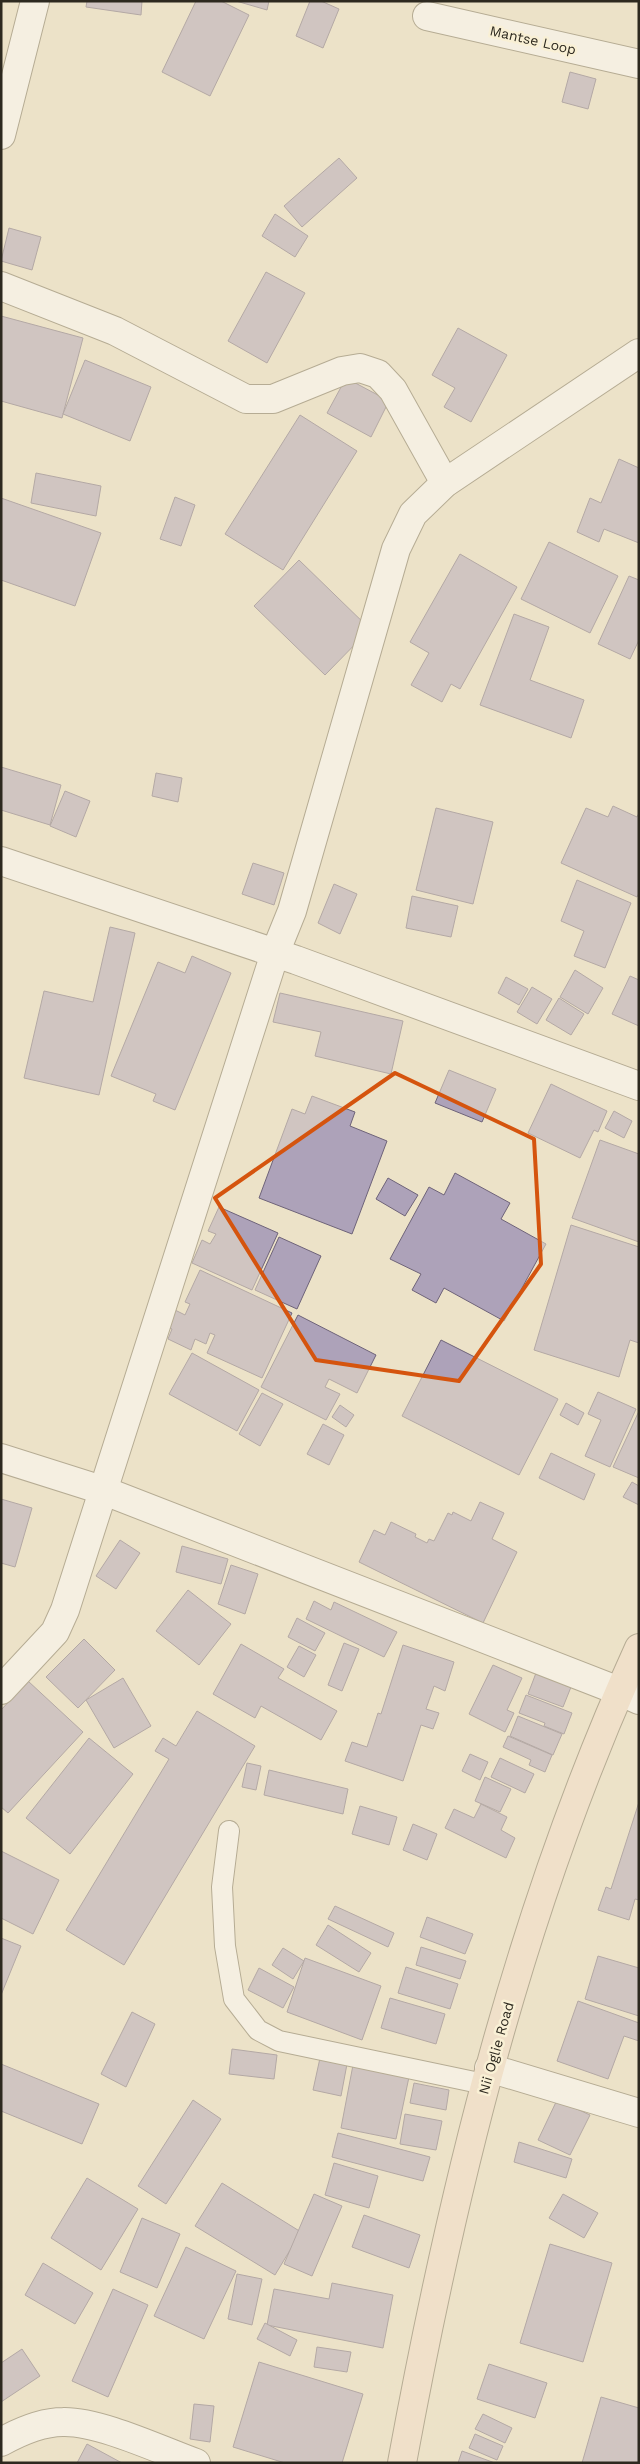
<svg xmlns="http://www.w3.org/2000/svg" width="640" height="2464" font-family="'Work Sans',sans-serif">
	<style>
		.building { fill: #ada2b9; stroke: #6e6379 }
		.lines { fill: none; stroke-linecap: round; stroke-linejoin: round }
		.lane-casing { stroke: #736b54; stroke-width: 22 }
		.street-casing { stroke: #736b54; stroke-width: 30 }
		.secondary-casing { stroke: #736b54; stroke-width: 30 }
		.lane { stroke: #fff; stroke-width: 20 }
		.street { stroke: #fff; stroke-width: 28 }
		.secondary { stroke: #f4ddca; stroke-width: 28 }
		.marked { fill: none; stroke: #d5540e; stroke-width: 4; stroke-linejoin: round }
		.labels { text-anchor: middle; stroke-width: 5; stroke-linejoin: round; paint-order: stroke }
		.street-label { font-size: 14px; fill: #2d291f; stroke: #f9f0d5 }
	</style>
	<rect width="100%" height="100%" fill="#ece2c8"/>
	<g class="building">
		<polygon points="87,1 142,1 141,15 86,7"/>
		<polygon points="196,1 221,1 249,15 210,96 162,72"/>
		<polygon points="236,1 269,1 267,10"/>
		<polygon points="310,1 321,1 339,9 323,48 296,36"/>
		<polygon points="570,72 596,79 588,109 562,102"/>
		<polygon points="339,158 357,178 302,227 284,206"/>
		<polygon points="275,214 308,236 295,257 262,236"/>
		<polygon points="9,228 41,237 32,270 1,261"/>
		<polygon points="266,272 305,293 267,363 228,341"/>
		<polygon points="1,316 83,338 62,418 1,401"/>
		<polygon points="458,328 507,355 471,422 444,407 455,388 432,375"/>
		<polygon points="85,360 151,387 130,441 63,414"/>
		<polygon points="346,378 389,401 371,437 327,413"/>
		<polygon points="300,415 357,451 283,570 225,534"/>
		<polygon points="619,459 639,468 639,543 604,529 599,542 577,532 590,498 601,503"/>
		<polygon points="36,473 101,486 96,516 31,503"/>
		<polygon points="175,497 195,505 181,546 160,539"/>
		<polygon points="1,498 101,533 75,606 1,580"/>
		<polygon points="549,542 618,576 590,633 521,599"/>
		<polygon points="460,554 517,587 460,689 451,684 442,702 411,685 429,653 410,642"/>
		<polygon points="299,560 370,629 325,675 254,606"/>
		<polygon points="629,576 639,580 639,640 630,659 598,644"/>
		<polygon points="514,614 549,627 530,680 584,700 571,738 480,705"/>
		<polygon points="1,767 61,785 50,825 1,810"/>
		<polygon points="156,773 182,778 178,802 152,796"/>
		<polygon points="65,791 90,801 76,837 50,826"/>
		<polygon points="613,806 637,817 639,813 639,893 637,897 561,863 586,808 608,817"/>
		<polygon points="436,808 493,822 473,904 416,890"/>
		<polygon points="253,863 284,873 274,905 242,894"/>
		<polygon points="577,880 631,903 605,968 574,956 584,931 561,921"/>
		<polygon points="334,884 357,894 340,934 318,923"/>
		<polygon points="412,896 458,906 451,937 406,928"/>
		<polygon points="110,927 135,933 99,1095 24,1078 44,991 93,1002"/>
		<polygon points="192,956 231,973 175,1110 153,1101 156,1094 111,1076 158,962 185,973"/>
		<polygon points="575,970 603,988 588,1014 560,997"/>
		<polygon points="630,976 639,980 639,1026 612,1014"/>
		<polygon points="506,977 528,989 519,1005 498,993"/>
		<polygon points="532,987 552,999 537,1024 517,1012"/>
		<polygon points="280,993 403,1021 391,1074 315,1056 321,1032 273,1022"/>
		<polygon points="559,998 584,1014 571,1035 546,1020"/>
		<polygon points="449,1070 496,1089 482,1122 435,1103"/>
		<polygon points="551,1084 607,1111 598,1132 594,1130 580,1158 528,1133"/>
		<polygon points="312,1096 355,1112 350,1126 387,1141 352,1234 259,1198 292,1109 305,1114"/>
		<polygon points="614,1111 632,1121 624,1138 605,1128"/>
		<polygon points="600,1140 639,1154 639,1242 572,1218"/>
		<polygon points="455,1173 510,1203 501,1219 546,1244 504,1321 444,1288 436,1303 412,1290 421,1274 390,1259 429,1187 444,1195"/>
		<polygon points="388,1178 418,1195 405,1216 376,1199"/>
		<polygon points="219,1207 278,1233 252,1290 192,1263 202,1240 210,1244 216,1234 208,1231"/>
		<polygon points="571,1225 639,1247 639,1343 630,1340 619,1377 534,1350"/>
		<polygon points="279,1237 321,1256 297,1309 255,1290"/>
		<polygon points="200,1270 292,1313 262,1378 207,1353 215,1335 210,1333 206,1344 195,1339 191,1350 168,1339 172,1329 167,1327 175,1310 185,1315 190,1304 185,1302"/>
		<polygon points="298,1315 376,1355 357,1393 329,1379 325,1387 340,1394 326,1420 261,1387"/>
		<polygon points="441,1340 558,1399 519,1475 402,1416"/>
		<polygon points="192,1353 259,1390 237,1431 169,1394"/>
		<polygon points="598,1392 636,1409 610,1467 585,1456 601,1420 588,1414"/>
		<polygon points="262,1393 283,1404 260,1446 239,1434"/>
		<polygon points="566,1403 584,1413 578,1425 560,1415"/>
		<polygon points="340,1405 354,1415 346,1427 332,1417"/>
		<polygon points="639,1411 639,1478 613,1467"/>
		<polygon points="323,1424 344,1435 329,1465 307,1454"/>
		<polygon points="551,1453 595,1474 584,1500 539,1478"/>
		<polygon points="632,1482 639,1486 639,1505 623,1497"/>
		<polygon points="1,1499 32,1508 15,1567 1,1563"/>
		<polygon points="480,1502 504,1513 492,1539 517,1552 483,1623 359,1562 374,1530 385,1535 391,1522 416,1534 415,1537 427,1543 429,1539 434,1541 448,1513 452,1515 453,1512 471,1521"/>
		<polygon points="120,1540 140,1553 116,1589 96,1576"/>
		<polygon points="182,1546 228,1559 221,1584 176,1572"/>
		<polygon points="231,1565 258,1574 245,1614 218,1604"/>
		<polygon points="188,1590 231,1624 199,1665 156,1631"/>
		<polygon points="314,1601 331,1610 334,1602 397,1632 384,1657 306,1619"/>
		<polygon points="297,1618 325,1633 315,1651 288,1637"/>
		<polygon points="84,1639 115,1670 78,1708 46,1677"/>
		<polygon points="344,1643 359,1649 342,1691 328,1685"/>
		<polygon points="241,1644 284,1669 278,1678 337,1711 321,1740 261,1706 255,1718 213,1694"/>
		<polygon points="403,1645 454,1662 445,1691 434,1686 426,1709 439,1713 433,1729 421,1725 403,1781 345,1761 352,1742 367,1747 378,1713 381,1714"/>
		<polygon points="299,1646 316,1655 304,1677 287,1667"/>
		<polygon points="493,1665 522,1678 507,1710 514,1713 505,1732 469,1714"/>
		<polygon points="536,1673 571,1687 563,1707 528,1694"/>
		<polygon points="123,1678 151,1726 114,1748 86,1700"/>
		<polygon points="28,1681 83,1732 8,1813 1,1807 1,1710"/>
		<polygon points="526,1695 572,1713 564,1734 544,1726 545,1723 519,1713"/>
		<polygon points="197,1711 255,1746 124,1965 66,1930 169,1759 155,1751 163,1738 176,1746"/>
		<polygon points="518,1716 562,1734 553,1755 510,1736"/>
		<polygon points="508,1736 552,1755 545,1772 529,1765 531,1760 503,1747"/>
		<polygon points="89,1738 133,1774 70,1854 26,1818"/>
		<polygon points="470,1754 488,1762 480,1780 462,1771"/>
		<polygon points="500,1758 534,1774 525,1793 491,1777"/>
		<polygon points="247,1763 261,1766 256,1790 242,1787"/>
		<polygon points="269,1770 348,1789 343,1814 264,1795"/>
		<polygon points="485,1777 511,1789 500,1812 475,1801"/>
		<polygon points="639,1802 639,1900 635,1899 629,1920 598,1910 606,1887 611,1889"/>
		<polygon points="481,1804 507,1817 501,1830 515,1838 506,1858 445,1828 454,1809 474,1818"/>
		<polygon points="360,1806 397,1817 389,1845 352,1834"/>
		<polygon points="413,1824 437,1834 427,1860 403,1850"/>
		<polygon points="1,1851 59,1880 33,1934 1,1918"/>
		<polygon points="335,1906 394,1933 388,1947 328,1919"/>
		<polygon points="427,1917 473,1934 465,1954 420,1937"/>
		<polygon points="328,1925 371,1953 359,1972 316,1945"/>
		<polygon points="1,1938 21,1946 1,1995"/>
		<polygon points="421,1947 466,1961 460,1979 416,1965"/>
		<polygon points="283,1948 304,1961 293,1979 272,1965"/>
		<polygon points="598,1956 639,1968 639,2016 585,1999"/>
		<polygon points="305,1958 381,1986 362,2040 287,2012"/>
		<polygon points="406,1967 458,1984 450,2009 398,1993"/>
		<polygon points="259,1968 294,1987 283,2008 248,1990"/>
		<polygon points="390,1998 445,2014 436,2044 381,2028"/>
		<polygon points="578,2001 639,2023 639,2041 624,2036 608,2079 557,2061"/>
		<polygon points="132,2012 155,2024 126,2087 101,2074"/>
		<polygon points="232,2049 277,2055 274,2079 229,2074"/>
		<polygon points="320,2058 347,2064 341,2096 313,2090"/>
		<polygon points="1,2064 99,2104 82,2144 1,2111"/>
		<polygon points="353,2065 409,2077 396,2139 341,2128"/>
		<polygon points="414,2083 449,2090 446,2110 410,2103"/>
		<polygon points="193,2100 221,2119 166,2204 138,2186"/>
		<polygon points="557,2100 590,2115 570,2155 538,2140"/>
		<polygon points="405,2114 442,2121 436,2150 400,2144"/>
		<polygon points="338,2133 430,2157 423,2181 332,2157"/>
		<polygon points="519,2142 572,2159 566,2178 514,2162"/>
		<polygon points="334,2163 378,2176 369,2208 325,2195"/>
		<polygon points="87,2178 138,2209 101,2270 51,2238"/>
		<polygon points="222,2183 301,2232 275,2275 195,2226"/>
		<polygon points="314,2194 342,2206 312,2276 284,2264"/>
		<polygon points="563,2194 598,2213 584,2238 549,2218"/>
		<polygon points="364,2215 420,2235 409,2268 352,2247"/>
		<polygon points="142,2218 180,2234 157,2288 120,2272"/>
		<polygon points="550,2244 612,2263 583,2362 520,2343"/>
		<polygon points="186,2247 236,2271 204,2339 154,2316"/>
		<polygon points="43,2263 93,2293 75,2324 25,2295"/>
		<polygon points="237,2274 262,2279 252,2325 228,2319"/>
		<polygon points="332,2283 393,2295 383,2348 267,2325 274,2289 329,2299"/>
		<polygon points="113,2289 148,2305 108,2397 72,2381"/>
		<polygon points="265,2323 297,2340 290,2356 257,2339"/>
		<polygon points="317,2347 351,2352 347,2372 314,2367"/>
		<polygon points="22,2349 40,2376 1,2402 1,2363"/>
		<polygon points="259,2362 363,2394 342,2463 285,2463 233,2447"/>
		<polygon points="489,2364 547,2383 535,2418 477,2399"/>
		<polygon points="601,2397 639,2408 639,2463 582,2463"/>
		<polygon points="194,2404 214,2406 210,2442 190,2439"/>
		<polygon points="483,2414 512,2428 505,2443 475,2429"/>
		<polygon points="475,2434 503,2446 497,2460 469,2448"/>
		<polygon points="87,2444 122,2463 77,2463"/>
		<polygon points="462,2451 495,2463 458,2463"/>
	</g>
	<g class="lines">
		<g class="lane-casing">
			<polyline id="lane" points="229,1831 222,1887 225,1946 234,1999 258,2030 279,2041 484,2084"/>
		</g>
		<g class="street-casing">
			<g id="street">
				<polyline points="427,16 639,64"/>
				<polyline points="1,135 35,1"/>
				<polyline points="1,286 115,331 246,399 273,399 342,371 360,368 378,374 393,390 445,483"/>
				<polyline points="1,861 296,960 639,1086"/>
				<polyline points="1,1458 102,1490 619,1691 639,1700"/>
				<polyline points="1,1690 55,1632 65,1610 275,953 292,911 396,549 413,514 445,483 639,353"/>
				<polyline points="489,2068 639,2113"/>
				<path d="M1 2442C19 2432 42 2422 63 2422 99 2421 160 2450 196 2463"/>
			</g>
		</g>
		<g class="secondary-casing">
			<path id="secondary" d="M402 2463C453 2185 521 1906 639 1648"/>
		</g>
		<use href="#lane" class="lane"/>
		<use href="#street" class="street"/>
		<use href="#secondary" class="secondary"/>
	</g>
	<path d="M0 0H640V2464H0ZM395 1073 534 1139 541 1264 459 1381 316 1360 215 1198Z" fill="#ece2c8" fill-opacity=".55" fill-rule="evenodd"/>
	<path class="marked" d="M395 1073 534 1139 541 1264 459 1381 316 1360 215 1198Z"/>
	<g class="labels">
		<g class="street-label">
			<text transform="translate(533 40) rotate(13)" y="5">Mantse Loop</text>
			<text transform="translate(496 2048) rotate(-74)" y="5">Nii Oglie Road</text>
		</g>
	</g>
	<rect width="640" height="2464" fill="none" stroke="#2d291f" stroke-width="5"/>
</svg>
